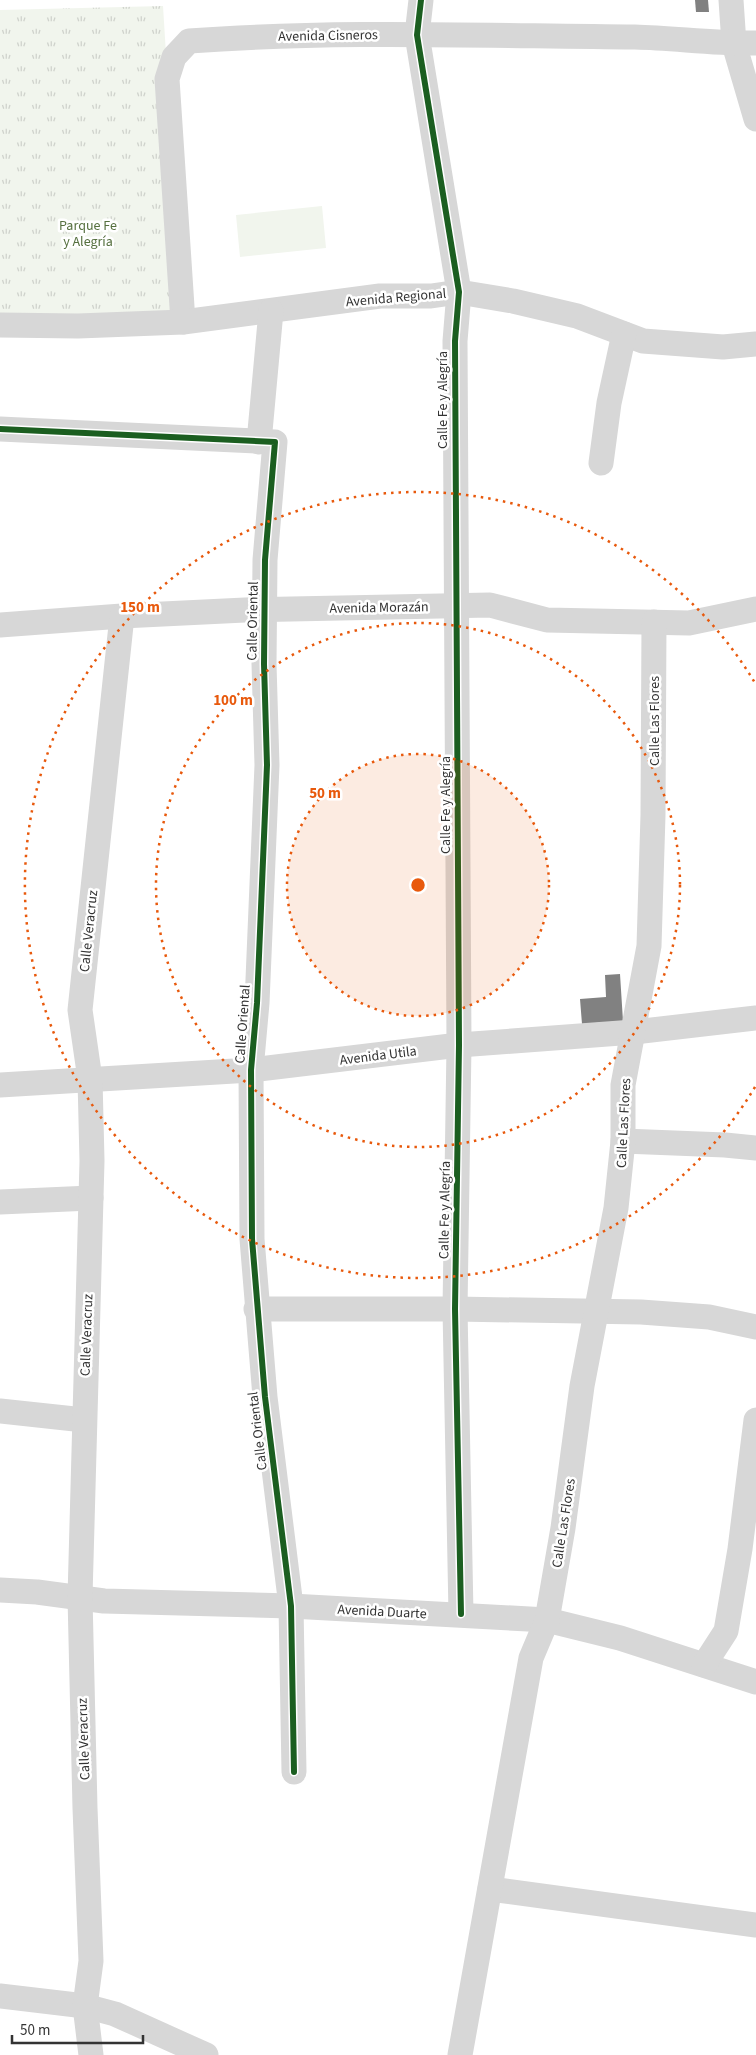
<svg xmlns="http://www.w3.org/2000/svg" width="756" height="2055" font-family="'Source Sans 3',sans-serif">
	<style>
		.grass { fill: url(#grass-tufts) }
		.pitch { fill: #f1f5ed }
		.building { fill: #818181 }
		.lines { fill: none; stroke-linecap: round; stroke-linejoin: round }
		.minor { stroke: #d7d7d7; stroke-width: 25 }
		.cycleway-casing { stroke: #fff; stroke-width: 9 }
		.cycleway { stroke: #1b5e20; stroke-width: 6 }
		.ring { fill: none; stroke: #e8590c; stroke-width: 2.5; stroke-dasharray: 2.5 5 }
		.labels { text-anchor: middle; stroke-width: 5; stroke-linejoin: round; paint-order: stroke }
		.street-label { font-size: 14px; fill: #333; stroke: #fff }
		.park-label { font-size: 14px; fill: #56703f; stroke: #fff }
		.centre { fill: #e8590c; stroke: #fff; stroke-width: 2.5 }
		.ring-label { font-size: 15px; text-anchor: middle; font-weight: bold; fill: #e8590c; stroke: #fff; stroke-width: 5; stroke-linejoin: round; paint-order: stroke }
	</style>
	<defs>
		<pattern id="grass-tufts" width="24" height="20" patternUnits="userSpaceOnUse" patternTransform="scale(1.25)"><rect width="24" height="20" fill="#f1f5ed"/><path d="M3 7l-1-3M5 7V3M7 7l1-3M15 17l-1-3M17 17v-4M19 17l1-3" fill="none" stroke="#cfd2cc"/></pattern>
	</defs>
	<rect width="100%" height="100%" fill="#fff"/>
	<polygon class="grass" points="163,6 183,322 0,324 0,10"/>
	<polygon class="pitch" points="322,206 326,248 240,257 236,215"/>
	<g class="building">
		<polygon points="695,0 708,0 709,12 696,12"/>
		<polygon points="620,974 623,1021 582,1024 580,999 606,997 605,975"/>
	</g>
	<g class="lines">
		<g class="minor">
			<polyline points="421,0 417,35 459,292 455,341 459,1045 455,1309 461,1614"/>
			<polyline points="731,0 734,44 756,119"/>
			<path d="M183 322 167 79 174 57 189 41C338 30 487 36 635 37 676 38 716 44 756 43"/>
			<polyline points="0,325 78,326 183,322 380,296 431,296 459,292 513,301 577,316 643,341 723,347 756,344"/>
			<polyline points="0,429 275,442 265,560 264,664 267,765 257,1003 251,1070 252,1239 265,1397 291,1606 294,1772"/>
			<polyline points="259,442 271,311"/>
			<polyline points="601,463 609,403 624,334"/>
			<polyline points="0,625 122,616 245,610 490,605 547,620 689,623 756,609"/>
			<polyline points="0,1085 251,1070 459,1045 634,1032 756,1018"/>
			<polyline points="623,1141 725,1145 756,1148"/>
			<polyline points="0,1202 91,1198"/>
			<polyline points="256,1309 455,1309 641,1312 709,1317 756,1327"/>
			<polyline points="0,1411 84,1420"/>
			<polyline points="0,1590 37,1592 104,1601 291,1606 547,1620 620,1638 756,1682"/>
			<polyline points="704,1665 726,1631 740,1549 756,1420"/>
			<polyline points="490,1889 756,1925"/>
			<polyline points="0,1996 85,2006 115,2014 206,2055"/>
			<polyline points="91,2055 85,2006 91,1961 85,1808 80,1597 92,1161 90,1079 80,1010 122,616"/>
			<polyline points="460,2055 531,1658 547,1620 563,1528 582,1386 616,1208 623,1141 623,1085 649,946 653,815 654,622"/>
		</g>
		<g class="cycleway-casing">
			<g id="cycleway">
				<polyline points="421,0 417,35 459,292 455,341 459,1045 455,1309 461,1614"/>
				<polyline points="0,429 275,442 265,560 264,664 267,765 257,1003 251,1070 252,1239 265,1397 291,1606 294,1772"/>
			</g>
		</g>
		<use href="#cycleway" class="cycleway"/>
	</g>
	<circle cx="418" cy="885" r="131" fill="#e8590c" fill-opacity=".12"/>
	<g class="ring">
		<circle cx="418" cy="885" r="131"/>
		<circle cx="418" cy="885" r="262"/>
		<path d="M755 1087A393 393 0 1 1 755 683"/>
	</g>
	<g class="labels">
		<g class="street-label">
			<text transform="translate(328 35) rotate(-1)" y="5">Avenida Cisneros</text>
			<text transform="translate(396 297) rotate(-5)" y="5">Avenida Regional</text>
			<text transform="translate(442 400) rotate(-90)" y="5">Calle Fe y Alegría</text>
			<text transform="translate(379 607) rotate(-1)" y="5">Avenida Morazán</text>
			<text transform="translate(252 621) rotate(-89)" y="5">Calle Oriental</text>
			<text transform="translate(654 721) rotate(-90)" y="5">Calle Las Flores</text>
			<text transform="translate(445 805) rotate(-90)" y="5">Calle Fe y Alegría</text>
			<text transform="translate(88 931) rotate(-84)" y="5">Calle Veracruz</text>
			<text transform="translate(242 1024) rotate(-86)" y="5">Calle Oriental</text>
			<text transform="translate(378 1055) rotate(-7)" y="5">Avenida Utila</text>
			<text transform="translate(623 1123) rotate(-87)" y="5">Calle Las Flores</text>
			<text transform="translate(444 1210) rotate(-89)" y="5">Calle Fe y Alegría</text>
			<text transform="translate(86 1335) rotate(-88)" y="5">Calle Veracruz</text>
			<text transform="translate(257 1431) rotate(-97)" y="5">Calle Oriental</text>
			<text transform="translate(563 1523) rotate(-81)" y="5">Calle Las Flores</text>
			<text transform="translate(382 1611) rotate(3)" y="5">Avenida Duarte</text>
			<text transform="translate(83 1739) rotate(-92)" y="5">Calle Veracruz</text>
		</g>
		<g class="park-label">
			<text x="88" y="230">Parque Fe<tspan x="88" dy="16">y Alegría</tspan></text>
		</g>
	</g>
	<circle cx="418" cy="885" r="8" class="centre"/>
	<g class="ring-label">
		<text x="140" y="612">150 m</text>
		<text x="233" y="705">100 m</text>
		<text x="325" y="798">50 m</text>
	</g>
	<path d="M12 2035v8h131v-8" fill="none" stroke="#333333" stroke-width="2.5"/>
	<text x="20" y="2035" font-size="15" fill="#333333" stroke="#ffffff" stroke-width="4" paint-order="stroke">50 m</text>
</svg>
